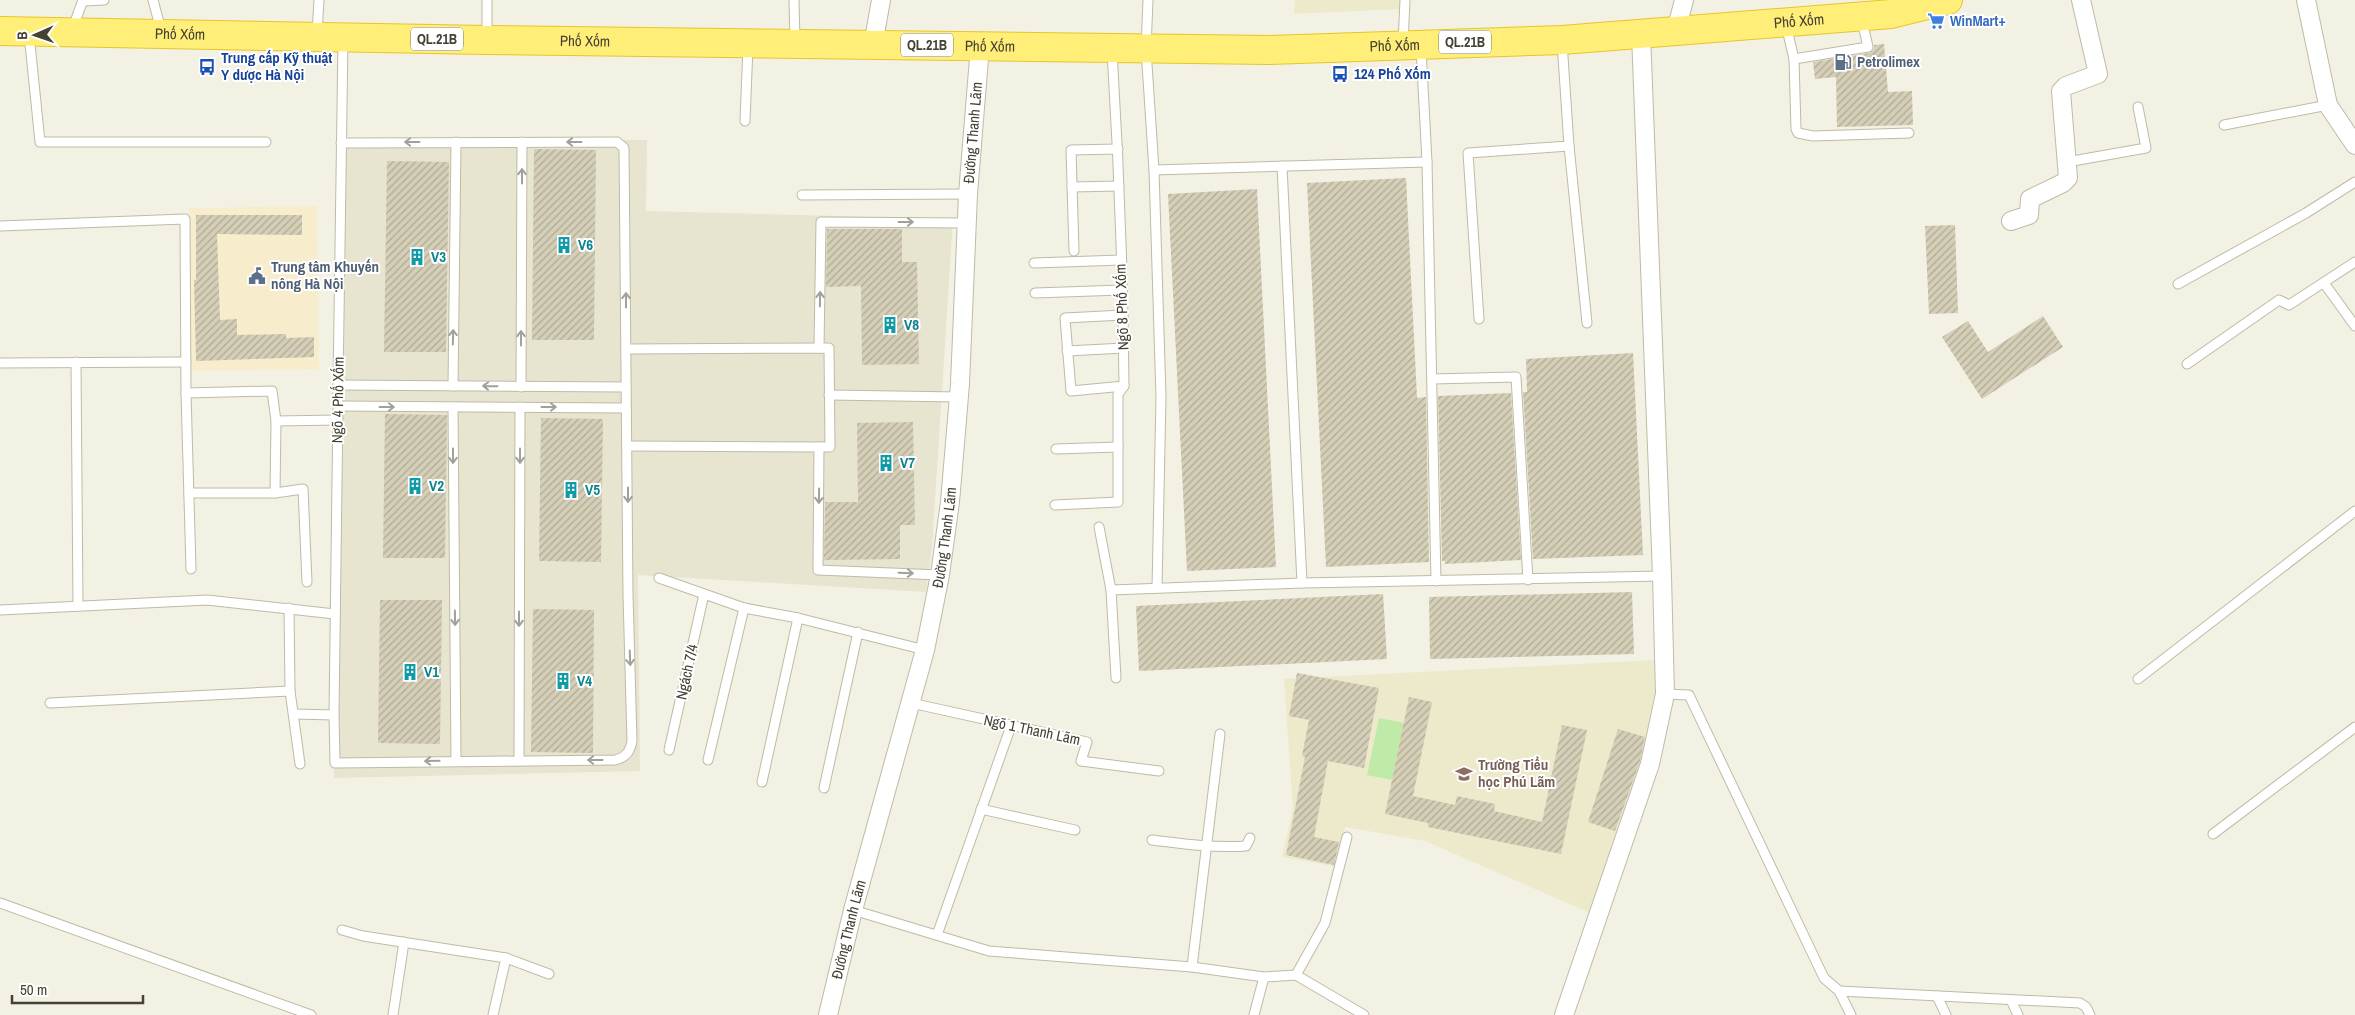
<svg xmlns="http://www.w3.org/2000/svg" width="2355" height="1015" font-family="'Archivo Narrow',sans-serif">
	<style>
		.residential { fill: #e7e4d0 }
		.commercial { fill: #f7edcc }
		.education { fill: #edeacb }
		.garden { fill: #c0eaa8 }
		.building { fill: url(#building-hatch) }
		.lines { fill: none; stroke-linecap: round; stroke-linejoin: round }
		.service-casing { stroke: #bebba5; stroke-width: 11 }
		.minor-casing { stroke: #bebba5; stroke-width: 20 }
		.trunk-casing { stroke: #e6c529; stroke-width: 30 }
		.service { stroke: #fff; stroke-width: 9 }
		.minor { stroke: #fff; stroke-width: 18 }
		.trunk { stroke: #ffef78; stroke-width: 28 }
		.oneway { stroke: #a2a099 }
		.labels { text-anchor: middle; stroke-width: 4; stroke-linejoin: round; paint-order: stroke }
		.shield { fill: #fff; stroke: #7d7a70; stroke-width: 1 }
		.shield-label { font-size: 14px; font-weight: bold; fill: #454133 }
		.street-label { font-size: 15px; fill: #454133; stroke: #fff }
		.shop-label { font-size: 15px; font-weight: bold; fill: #366cbe; stroke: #fff; text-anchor: start }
		.transit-label { font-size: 15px; font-weight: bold; fill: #164399; stroke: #fff; text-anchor: start }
		.service-label { font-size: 15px; font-weight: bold; fill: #4e5e75; stroke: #fff; text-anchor: start }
		.culture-label { font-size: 15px; font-weight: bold; fill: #0d838f; stroke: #fff; text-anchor: start }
		.education-label { font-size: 15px; font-weight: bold; fill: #785e54; stroke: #fff; text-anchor: start }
	</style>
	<defs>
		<pattern id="building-hatch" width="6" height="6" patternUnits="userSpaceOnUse" patternTransform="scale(1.25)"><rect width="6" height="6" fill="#d5cfb8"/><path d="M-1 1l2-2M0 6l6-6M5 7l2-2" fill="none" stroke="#afaa96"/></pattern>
	</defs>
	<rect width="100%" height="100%" fill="#f3f1e3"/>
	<polygon class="residential" points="346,139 647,140 646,211 953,219 932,547 926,592 638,575 640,771 334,778"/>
	<polygon class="commercial" points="317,206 319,369 191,371 189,208"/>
	<g class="education">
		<polygon points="1295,0 1400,0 1400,9 1294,14"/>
		<polygon points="1655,660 1655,709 1650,740 1590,913 1425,841 1345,827 1337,867 1282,857 1293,808 1284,679"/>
	</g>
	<polygon class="garden" points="1379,718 1404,723 1392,780 1367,775"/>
	<g class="building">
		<polygon points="1884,44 1888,92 1912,91 1913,125 1837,127 1836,77 1815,79 1813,62 1869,53 1874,49 1874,45"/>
		<polygon points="534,149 596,150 594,340 532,340"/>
		<polygon points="387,161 449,162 446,352 384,352"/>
		<polygon points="1406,178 1417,398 1426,397 1429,562 1326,567 1307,183"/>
		<polygon points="1257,189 1276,567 1187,571 1168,194"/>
		<polygon points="196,215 302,215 302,235 217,234 220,320 237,319 237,335 286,334 286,338 314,337 314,357 196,361 194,280 196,280"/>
		<polygon points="1955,225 1958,313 1929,314 1925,226"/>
		<polygon points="827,229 902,229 902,262 917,262 919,364 862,365 861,286 826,287"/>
		<polygon points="2043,316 2063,347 1982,399 1942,337 1968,321 1988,352"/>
		<polygon points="1633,353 1643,555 1533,559 1523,392 1527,392 1526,359"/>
		<polygon points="1511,393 1521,560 1445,564 1445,561 1442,561 1438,396"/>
		<polygon points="385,414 447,415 445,558 383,558"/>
		<polygon points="541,418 603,419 601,562 539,561"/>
		<polygon points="913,422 915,525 900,525 900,559 824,560 825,502 858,502 857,423"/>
		<polygon points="1632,592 1634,654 1430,659 1429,597"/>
		<polygon points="1383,594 1387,659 1139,671 1136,606"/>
		<polygon points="380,600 442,600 440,744 378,743"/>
		<polygon points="533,609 594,610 593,753 531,752"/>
		<polygon points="1297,673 1379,688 1364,768 1328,761 1314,837 1339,842 1334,865 1286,855 1305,757 1302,756 1309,720 1289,716"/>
		<polygon points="1409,697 1432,702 1413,796 1455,805 1457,796 1495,804 1494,811 1542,822 1562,725 1587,730 1561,854 1428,827 1428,823 1385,814"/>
		<polygon points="1618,729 1645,737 1640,761 1615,831 1588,822"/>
	</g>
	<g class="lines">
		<g class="service-casing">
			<g id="service">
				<polyline points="153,0 161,30"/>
				<polyline points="794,0 795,41"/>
				<polyline points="1148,0 1146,49 1154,170 1161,397 1157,588"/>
				<polyline points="83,1 104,0"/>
				<polyline points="1786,25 1794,59 1868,47 1862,20"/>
				<polyline points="72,30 83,0"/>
				<polyline points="317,33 319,0"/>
				<polyline points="29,34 40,142 266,142"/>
				<polyline points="487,37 487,0"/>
				<polyline points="1403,44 1405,0"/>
				<polyline points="1421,48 1427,162 1436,581"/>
				<polyline points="1794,59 1796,129 1798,133 1813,136 1909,133"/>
				<polyline points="745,121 748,46"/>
				<polyline points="2224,125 2328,105"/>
				<path d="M341 143 617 142 624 148 628 595 632 741C630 752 626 757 615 760L335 763 334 715 338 406V385L343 39"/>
				<polyline points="1569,146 1587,323"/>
				<polyline points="2067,162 2146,148 2138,107"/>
				<polyline points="1282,166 1302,583"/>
				<polyline points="1154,170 1427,162"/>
				<polyline points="1072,187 1119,186"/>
				<polyline points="802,195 968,194"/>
				<polyline points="0,226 185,219 186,393"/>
				<polyline points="1074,251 1071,150 1118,149"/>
				<polyline points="1034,263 1121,260"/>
				<polyline points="2324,283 2355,326"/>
				<polyline points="2178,284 2306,213 2355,182"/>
				<polyline points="1035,293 1122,290"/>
				<polyline points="1123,315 1065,318 1071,391 1124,386"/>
				<polyline points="1479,319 1468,153 1569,146 1562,42"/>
				<polyline points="819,348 821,222 967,223"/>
				<polyline points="626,349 829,348 830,447 627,446"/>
				<polyline points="1067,351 1124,348"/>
				<polyline points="76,362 78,606"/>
				<polyline points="0,363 186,362"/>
				<polyline points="2187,364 2279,300 2289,305 2355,262"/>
				<polyline points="1432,379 1516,377 1528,580"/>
				<polyline points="338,385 626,387"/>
				<polyline points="453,386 456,142"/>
				<polyline points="521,387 522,142"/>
				<polyline points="829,395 959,397"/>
				<polyline points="338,406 626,408"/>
				<polyline points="453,407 456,761"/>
				<polyline points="276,421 275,493 303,489 307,582"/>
				<polyline points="819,447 818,570 940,575"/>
				<polyline points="1056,449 1118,447"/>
				<polyline points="189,493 275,493"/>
				<path d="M1055 505 1118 502V394L1124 386C1123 274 1119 163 1112 51"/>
				<polyline points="1099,527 1111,590 1302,583 1662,576"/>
				<polyline points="191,569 186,393 272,391 276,421 338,420"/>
				<polyline points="659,578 744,608 798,618 925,650"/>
				<polyline points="1111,590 1116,678"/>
				<polyline points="289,608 290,691 300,764"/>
				<polyline points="0,610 207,600 335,614"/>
				<polyline points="2138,679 2355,511"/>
				<polyline points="1665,694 1689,695 1824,978 1839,991 1851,1015"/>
				<polyline points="50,703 290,691"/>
				<polyline points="911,703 1087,742 1081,761 1159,771"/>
				<polyline points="294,714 334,715"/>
				<polyline points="669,750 704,594"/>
				<polyline points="708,760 744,608"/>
				<polyline points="519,761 520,407"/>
				<polyline points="762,782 798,618"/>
				<polyline points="824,788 858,632"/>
				<polyline points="981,809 1075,830"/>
				<polyline points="2213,834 2355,727"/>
				<path d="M1152 840C1183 844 1214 848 1246 846L1250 838"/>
				<polyline points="0,903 311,1015"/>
				<polyline points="853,910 989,951 1192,967 1264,977 1296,975 1364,1015"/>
				<polyline points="342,930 363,936 506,958"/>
				<polyline points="937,935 1011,726"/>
				<polyline points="1192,967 1220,734"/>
				<polyline points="1296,975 1325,923 1347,837"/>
				<polyline points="1839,991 2080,1003 2086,1007 2090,1015"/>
				<polyline points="1937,996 1946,1015"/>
				<polyline points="2011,1000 2018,1015"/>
				<polyline points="393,1015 404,942"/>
				<polyline points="493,1015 506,958 549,974"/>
				<polyline points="1254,1015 1264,977"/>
			</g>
		</g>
		<g class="minor-casing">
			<g id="minor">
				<polyline points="2306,0 2328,105 2355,145"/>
				<polyline points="1676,31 1684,0"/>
				<polyline points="873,45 881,0"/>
				<polyline points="2011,221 2029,215 2030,199 2063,183 2068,178 2061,91 2066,86 2098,74 2081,0"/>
				<path id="s1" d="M828 1015 853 910 925 650 940 575 950 502 960 384 968 194 980 46"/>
				<polyline points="1564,1015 1650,764 1665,694 1662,576 1641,34"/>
			</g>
		</g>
		<g class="trunk-casing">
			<g id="trunk">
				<path id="s2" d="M0 31 487 40 1269 50 1562 40 1676 31 1891 14 1948 0"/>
			</g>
		</g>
		<use href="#service" class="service"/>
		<use href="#minor" class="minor"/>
		<use href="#trunk" class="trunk"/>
	</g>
	<defs><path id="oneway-shaft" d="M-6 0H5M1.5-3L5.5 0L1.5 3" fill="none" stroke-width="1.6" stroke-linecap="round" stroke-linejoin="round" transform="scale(1.25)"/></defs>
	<g class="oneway">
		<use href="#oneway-shaft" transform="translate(412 142) rotate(180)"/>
		<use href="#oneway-shaft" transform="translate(574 142) rotate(-180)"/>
		<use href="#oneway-shaft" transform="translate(522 176) rotate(-90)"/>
		<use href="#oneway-shaft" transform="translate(906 222)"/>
		<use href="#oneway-shaft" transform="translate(820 299) rotate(-89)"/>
		<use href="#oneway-shaft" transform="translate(626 300) rotate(-90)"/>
		<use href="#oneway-shaft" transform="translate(453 337) rotate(-89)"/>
		<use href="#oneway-shaft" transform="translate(521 338) rotate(-90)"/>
		<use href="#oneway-shaft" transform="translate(490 386) rotate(-179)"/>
		<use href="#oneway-shaft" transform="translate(387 407)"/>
		<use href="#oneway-shaft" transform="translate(549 407)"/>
		<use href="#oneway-shaft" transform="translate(453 456) rotate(90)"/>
		<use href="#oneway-shaft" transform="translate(520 456) rotate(90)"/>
		<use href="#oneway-shaft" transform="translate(628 495) rotate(90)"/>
		<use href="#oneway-shaft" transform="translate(819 496) rotate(91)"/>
		<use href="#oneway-shaft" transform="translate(906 573) rotate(2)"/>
		<use href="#oneway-shaft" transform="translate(455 618) rotate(89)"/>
		<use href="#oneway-shaft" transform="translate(519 619) rotate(90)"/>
		<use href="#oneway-shaft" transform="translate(630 658) rotate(88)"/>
		<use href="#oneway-shaft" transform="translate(595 760) rotate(180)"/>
		<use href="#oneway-shaft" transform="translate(432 761) rotate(179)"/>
	</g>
	<defs>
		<g id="supermarket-bare" transform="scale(1.35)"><path d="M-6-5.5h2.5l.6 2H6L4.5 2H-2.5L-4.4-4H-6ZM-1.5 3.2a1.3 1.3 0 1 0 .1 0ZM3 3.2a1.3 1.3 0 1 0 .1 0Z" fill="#3f7fe0" stroke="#fff" stroke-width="2.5" paint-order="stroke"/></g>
		<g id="fuel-bare" transform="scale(1.35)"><path d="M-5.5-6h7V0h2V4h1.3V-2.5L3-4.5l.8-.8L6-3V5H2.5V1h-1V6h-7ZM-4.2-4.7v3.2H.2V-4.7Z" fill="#5c6f8a" stroke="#fff" stroke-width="2.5" paint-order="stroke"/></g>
		<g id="bus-bare" transform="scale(1.35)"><path d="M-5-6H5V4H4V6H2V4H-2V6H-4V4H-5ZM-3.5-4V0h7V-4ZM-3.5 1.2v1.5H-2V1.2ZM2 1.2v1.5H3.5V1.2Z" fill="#1a4fb4" stroke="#fff" stroke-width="2.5" paint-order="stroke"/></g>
		<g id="building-bare" transform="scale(1.35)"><path d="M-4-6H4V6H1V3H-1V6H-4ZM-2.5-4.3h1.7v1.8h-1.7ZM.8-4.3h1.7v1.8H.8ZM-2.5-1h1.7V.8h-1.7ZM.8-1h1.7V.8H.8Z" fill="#0f9aa8" stroke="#fff" stroke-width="2.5" paint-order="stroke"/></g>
		<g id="civic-bare" transform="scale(1.35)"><path d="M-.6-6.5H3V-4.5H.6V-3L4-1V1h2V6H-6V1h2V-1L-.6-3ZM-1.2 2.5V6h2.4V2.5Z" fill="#5c6f8a" stroke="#fff" stroke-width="2.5" paint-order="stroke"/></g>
		<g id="school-bare" transform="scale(1.35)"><path d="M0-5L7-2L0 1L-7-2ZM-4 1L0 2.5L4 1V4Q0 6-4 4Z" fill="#8d6e63" stroke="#fff" stroke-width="2.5" paint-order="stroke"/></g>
	</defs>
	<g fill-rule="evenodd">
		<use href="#supermarket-bare" x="1936" y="21"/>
		<use href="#fuel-bare" x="1843" y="62"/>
		<use href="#bus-bare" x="207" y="67"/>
		<use href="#bus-bare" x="1340" y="74"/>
		<use href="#building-bare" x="564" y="245"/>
		<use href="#building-bare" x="417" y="257"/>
		<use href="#civic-bare" x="257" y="276"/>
		<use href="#building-bare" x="890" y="325"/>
		<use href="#building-bare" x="886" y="463"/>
		<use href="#building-bare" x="415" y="486"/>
		<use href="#building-bare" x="571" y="490"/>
		<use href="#building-bare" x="410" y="672"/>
		<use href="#building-bare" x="563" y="681"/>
		<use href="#school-bare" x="1464" y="774"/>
	</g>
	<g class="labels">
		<g class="shield">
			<rect x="411" y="27.5" width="52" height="23" rx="4"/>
			<rect x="1439" y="30.5" width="52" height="23" rx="4"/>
			<rect x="901" y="33.5" width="52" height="23" rx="4"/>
		</g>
		<g class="shield-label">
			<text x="437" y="44">QL.21B</text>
			<text x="1465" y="47">QL.21B</text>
			<text x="927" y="50">QL.21B</text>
		</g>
		<g class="street-label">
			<text dy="5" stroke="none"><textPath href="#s2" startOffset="1800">Phố Xốm</textPath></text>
			<text dy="5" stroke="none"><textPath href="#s2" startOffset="180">Phố Xốm</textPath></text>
			<text dy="5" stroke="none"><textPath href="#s2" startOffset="585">Phố Xốm</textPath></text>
			<text dy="5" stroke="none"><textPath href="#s2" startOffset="1395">Phố Xốm</textPath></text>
			<text dy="5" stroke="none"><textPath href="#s2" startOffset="990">Phố Xốm</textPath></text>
			<text dy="5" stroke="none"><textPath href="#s1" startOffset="898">Đường Thanh Lãm</textPath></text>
			<text transform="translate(1122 307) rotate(-92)" y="5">Ngõ 8 Phố Xốm</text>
			<text transform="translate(338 400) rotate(-89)" y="5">Ngõ 4 Phố Xốm</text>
			<text dy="5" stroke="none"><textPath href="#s1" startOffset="492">Đường Thanh Lãm</textPath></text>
			<text transform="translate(687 672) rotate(-78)" y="5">Ngách 7/4</text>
			<text transform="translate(1032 730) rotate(12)" y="5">Ngõ 1 Thanh Lãm</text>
			<text dy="5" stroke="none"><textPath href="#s1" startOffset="88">Đường Thanh Lãm</textPath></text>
		</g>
		<g class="shop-label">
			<text x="1950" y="26">WinMart+</text>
		</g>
		<g class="transit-label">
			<text x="221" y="63">Trung cấp Kỹ thuật<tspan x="221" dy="17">Y dược Hà Nội</tspan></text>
			<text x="1354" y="79">124 Phố Xốm</text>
		</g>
		<g class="service-label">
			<text x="1857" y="67">Petrolimex</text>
			<text x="271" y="272">Trung tâm Khuyến<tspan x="271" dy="17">nông Hà Nội</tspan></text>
		</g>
		<g class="culture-label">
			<text x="578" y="250">V6</text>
			<text x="431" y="262">V3</text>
			<text x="904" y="330">V8</text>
			<text x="900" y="468">V7</text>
			<text x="429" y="491">V2</text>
			<text x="585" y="495">V5</text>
			<text x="424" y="677">V1</text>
			<text x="577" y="686">V4</text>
		</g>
		<g class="education-label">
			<text x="1478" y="770">Trường Tiểu<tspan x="1478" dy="17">học Phú Lãm</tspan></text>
		</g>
	</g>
	<g transform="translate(35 35) rotate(268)" stroke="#ffffff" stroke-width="4" paint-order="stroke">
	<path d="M0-4L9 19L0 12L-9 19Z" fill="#454133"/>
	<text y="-8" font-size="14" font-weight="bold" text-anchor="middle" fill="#454133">B</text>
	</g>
	<path d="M12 995v8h131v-8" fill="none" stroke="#454133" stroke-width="2.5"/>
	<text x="20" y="995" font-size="15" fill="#454133" stroke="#ffffff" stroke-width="4" paint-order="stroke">50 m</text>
</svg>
